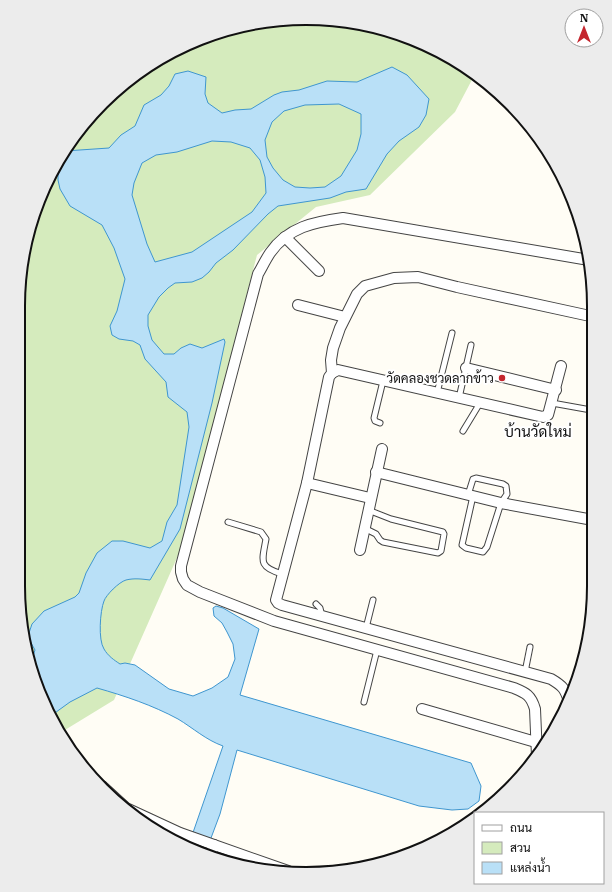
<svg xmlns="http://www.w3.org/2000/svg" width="612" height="892" font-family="'IBM Plex Serif',Sarabun,serif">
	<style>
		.green { fill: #d5ebbd }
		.water { fill: #b9e0f7; stroke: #3f96cf; fill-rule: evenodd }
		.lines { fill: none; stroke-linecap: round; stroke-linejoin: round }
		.service-casing { stroke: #444; stroke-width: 7 }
		.minor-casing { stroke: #444; stroke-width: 12 }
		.path { stroke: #333; stroke-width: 1.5; stroke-dasharray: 4 2; stroke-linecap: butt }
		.service { stroke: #fff; stroke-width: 5 }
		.minor { stroke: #fff; stroke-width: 10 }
		.poi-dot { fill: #c4262e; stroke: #fff; stroke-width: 1.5 }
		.labels { text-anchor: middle; stroke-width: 4; stroke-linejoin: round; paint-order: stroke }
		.poi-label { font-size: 13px; fill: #111; stroke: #fff; text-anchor: end }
		.quarter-label { font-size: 15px; fill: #111; stroke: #fff }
		.rim { fill: none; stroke: #111; stroke-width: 2 }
	</style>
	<rect width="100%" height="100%" fill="#fffdf5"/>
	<polygon class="green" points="306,18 362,24 416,40 466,67 475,74 455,112 370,195 316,207 257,255 180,551 114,700 60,733 28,661 18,586 23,250 56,162 103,102 146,66 196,40 250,23"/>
	<path class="water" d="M392 67 407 75 429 99 426 115 419 127 399 141 387 154 366 189 346 192 330 198 278 206 268 214 233 250 216 263 209 272 202 278 192 282 175 283 168 288 159 297 148 315V326L152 340 164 354H174L181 348 190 344 202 348 224 339 225 342 212 403 180 529 150 580C142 579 134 578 126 580 119 582 106 595 104 601 100 611 98 640 104 649 108 656 114 660 120 664L125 663 135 665 169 689 193 696 212 688 228 677 235 659 233 644 227 632 222 623 214 616 213 608 216 606 223 608 259 629 240 695 471 763 481 786 479 801 468 809 452 810 419 806 237 750 220 814 205 854 196 852 188 847 223 746C206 740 193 728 178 719 152 705 125 696 97 688L70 702 52 715 28 661 33 656 35 650 30 641 29 633 32 624 44 611 75 597 79 593 86 573 97 553 112 541H123L150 548 162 541 167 522 177 505 189 427 187 412 168 397 166 382 145 359 140 345 133 341 119 339 112 335 110 326 117 311 125 279 114 248 102 225 70 206 60 189 58 180V161L65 151 109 148 121 135 135 126 144 105 161 95 169 86 175 74 188 71 206 77 205 94 208 103 222 113 235 110 251 109 274 95 282 92 299 90 327 81 357 82ZM339 104 361 114V134L357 150 341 176 325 187 310 188 295 187 283 180 273 168 267 157 265 140 272 122 284 111 305 105ZM212 141 231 142 250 148 260 160 265 177 266 193 252 212 192 252 155 262 147 244 132 195 134 183 142 163 156 155 177 152Z"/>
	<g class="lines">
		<g class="service-casing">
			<g id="service">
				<polyline points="437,393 452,333"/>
				<polyline points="459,398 471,345"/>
				<polyline points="552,403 591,410"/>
				<polyline points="380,423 375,421 374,418 383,381"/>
				<polyline points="463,431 480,403"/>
				<polyline points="468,495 473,479 476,478 503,484 506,486 507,494 501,503 487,547 483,552 466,548 462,545 473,496"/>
				<path d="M228 522 261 532 266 539C262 561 258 567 282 574"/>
				<polyline points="364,528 376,534 380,540 383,542 438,553 441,551 444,534 443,532 391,519 368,510"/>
				<polyline points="316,604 320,608 322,616"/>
				<polyline points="366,628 373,600"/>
				<polyline points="525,672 530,647"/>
				<polyline points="364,702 377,650"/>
				<polyline points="234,862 238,853"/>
			</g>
		</g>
		<g class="minor-casing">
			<g id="minor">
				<polyline points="285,237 319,271"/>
				<polyline points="298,305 345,317"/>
				<polyline points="466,368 556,390"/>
				<polyline points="332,373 338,370 543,417 548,415 561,366"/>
				<polyline points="376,472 501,503 593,520"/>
				<polyline points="307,483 370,498"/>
				<polyline points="360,550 382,449"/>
				<path d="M569 701C565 689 563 686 551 679L282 605 278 603 276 600 307 483 329 377 332 373 331 360 333 348 340 328 357 294 365 286 394 278 418 277 457 287 590 316"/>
				<polyline points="422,709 546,745"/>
				<path d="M537 756 535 709C531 695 526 693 514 688L274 621 200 592 187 585 183 579 181 572V566L258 274C262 267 266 259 270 253 288 227 314 222 343 218L589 260"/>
				<polyline points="102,786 126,808 180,833 288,871"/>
				<polyline points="210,856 214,845"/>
			</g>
		</g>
		<polyline class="path" points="588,644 589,637"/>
		<use href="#service" class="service"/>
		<use href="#minor" class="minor"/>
	</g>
	<circle class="poi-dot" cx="502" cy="378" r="4"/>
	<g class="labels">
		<g class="poi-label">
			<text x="494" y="383">วัดคลองชวดลากข้าว</text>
		</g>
		<g class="quarter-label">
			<text x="538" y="437">บ้านวัดใหม่</text>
		</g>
	</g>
	<path d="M0 0H612V892H0ZM306 25H306A281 281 0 0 1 587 306V586A281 281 0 0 1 306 867H306A281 281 0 0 1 25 586V306A281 281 0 0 1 306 25Z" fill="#ececec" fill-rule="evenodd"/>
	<path class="rim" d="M306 25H306A281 281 0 0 1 587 306V586A281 281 0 0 1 306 867H306A281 281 0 0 1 25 586V306A281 281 0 0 1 306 25Z"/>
	<rect x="474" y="812" width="130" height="72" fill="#ffffff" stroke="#a0a0a0"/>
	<rect x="482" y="825" width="20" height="6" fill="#ffffff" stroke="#a0a0a0"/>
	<text x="510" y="832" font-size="12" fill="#111111">ถนน</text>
	<rect x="482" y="842" width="20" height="12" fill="#d5ebbd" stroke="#a0a0a0"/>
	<text x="510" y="852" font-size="12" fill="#111111">สวน</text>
	<rect x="482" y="862" width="20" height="12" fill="#b9e0f7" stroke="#a0a0a0"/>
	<text x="510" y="872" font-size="12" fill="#111111">แหล่งน้ำ</text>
	<g transform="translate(584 28)"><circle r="19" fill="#ffffff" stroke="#a0a0a0"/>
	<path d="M0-3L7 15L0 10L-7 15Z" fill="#c4262e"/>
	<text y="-6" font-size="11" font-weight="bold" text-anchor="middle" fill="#111111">N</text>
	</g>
</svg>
